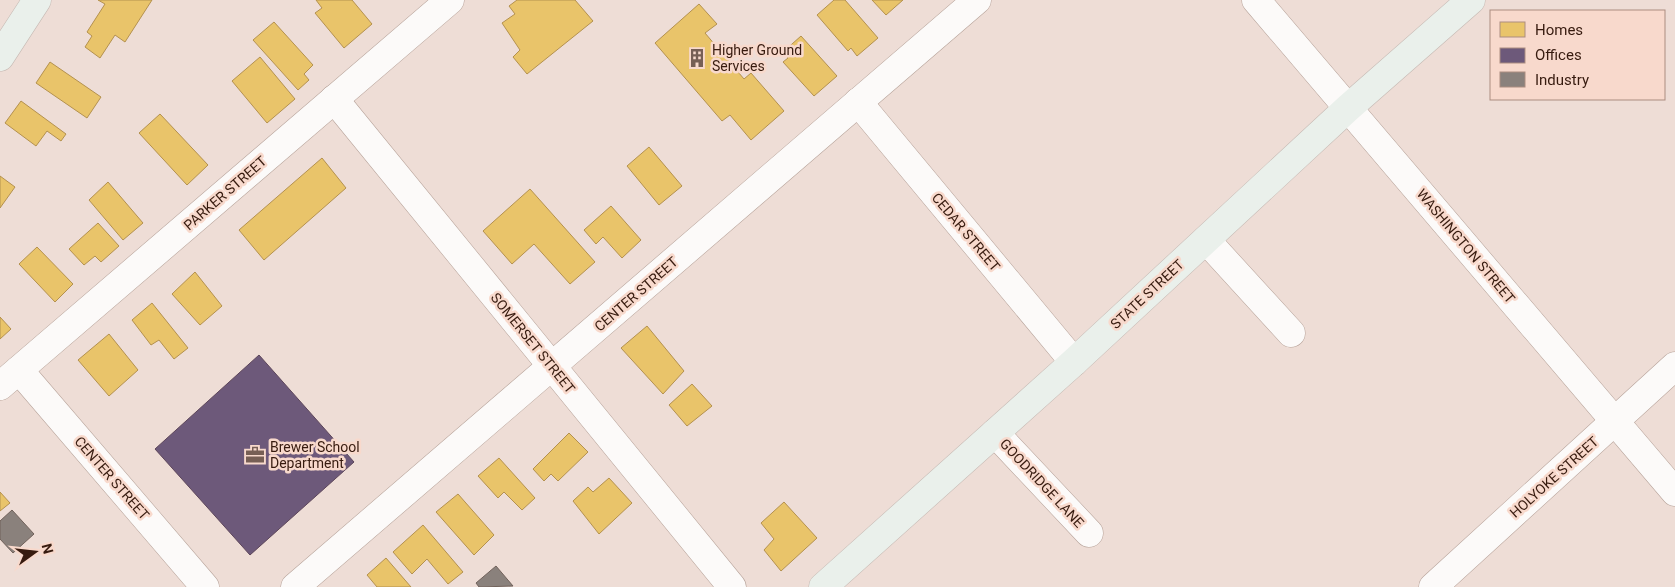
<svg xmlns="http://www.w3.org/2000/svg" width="1675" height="587" font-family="Roboto,sans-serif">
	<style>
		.homes { fill: #e9c46a; stroke: #b4914f }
		.offices { fill: #6d597a; stroke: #5d465a }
		.industry { fill: #8a817c; stroke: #71625b }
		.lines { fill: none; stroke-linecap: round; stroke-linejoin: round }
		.minor-casing { stroke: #b6a299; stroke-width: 29 }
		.major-casing { stroke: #c5b9b3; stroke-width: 29 }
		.minor { stroke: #fcfaf9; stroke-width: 28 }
		.major { stroke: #eaf0eb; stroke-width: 28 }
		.labels { text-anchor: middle; stroke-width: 5; stroke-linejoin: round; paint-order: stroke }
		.poi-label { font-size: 14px; fill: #371b0f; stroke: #f8d9cc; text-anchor: start }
		.street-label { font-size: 14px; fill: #371b0f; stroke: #f8d9cc }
	</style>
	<rect width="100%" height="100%" fill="#eeddd6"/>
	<g class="homes">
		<polygon points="98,0 152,0 125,42 115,35 100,58 85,47 92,36 87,32 105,4"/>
		<polygon points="316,0 352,0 372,24 344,48 315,13 322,8"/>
		<polygon points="517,0 575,0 593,21 527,74 513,57 520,50 502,23 515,14 509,6"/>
		<polygon points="834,0 845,0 878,38 857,56 851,48 848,51 817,15"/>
		<polygon points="872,0 903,0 886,15"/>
		<polygon points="699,4 717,24 705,33 744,79 751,73 784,111 751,140 730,115 722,121 655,43"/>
		<polygon points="274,22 313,65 304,74 309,80 298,90 253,40"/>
		<polygon points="801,36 837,76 814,96 783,62 788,58 783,52"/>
		<polygon points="260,57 295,99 267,123 232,81"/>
		<polygon points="50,62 101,97 87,118 36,83"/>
		<polygon points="21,101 66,134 61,141 47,131 36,146 5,123"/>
		<polygon points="160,114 208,165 187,185 139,133"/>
		<polygon points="649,147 682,186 659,205 627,166"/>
		<polygon points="322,158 346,188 264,260 239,230"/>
		<polygon points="0,176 15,187 0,208"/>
		<polygon points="108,182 143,223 123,240 89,200"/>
		<polygon points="530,189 595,262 570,284 534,244 512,264 483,231"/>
		<polygon points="611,206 641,240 622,258 603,237 596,244 584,230"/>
		<polygon points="98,223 119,246 101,262 95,256 84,265 69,249"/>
		<polygon points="37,247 73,284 55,302 19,264"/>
		<polygon points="195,272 222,306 200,325 172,294"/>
		<polygon points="152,303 188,348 174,359 159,340 151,345 132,320"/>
		<polygon points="0,317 11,329 0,339"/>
		<polygon points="647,326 684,371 663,394 621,348"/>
		<polygon points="109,334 138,370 109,396 78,360"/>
		<polygon points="692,384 712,406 687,426 669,405"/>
		<polygon points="569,433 588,452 558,481 551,474 544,481 533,469"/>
		<polygon points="499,458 535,498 522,510 504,492 498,498 478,476"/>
		<polygon points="609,478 632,503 599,534 573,501 588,487 593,492"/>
		<polygon points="0,492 10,503 0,511"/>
		<polygon points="458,494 494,535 474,555 436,512"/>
		<polygon points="784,502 817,538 781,571 764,550 774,539 761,523"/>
		<polygon points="423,525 463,572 448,584 427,559 412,574 393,552"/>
		<polygon points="386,558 411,587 377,587 367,575"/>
	</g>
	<polygon class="offices" points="259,355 354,462 250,555 155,449"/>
	<g class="industry">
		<polygon points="12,510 34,534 13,553 0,539 0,521"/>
		<polygon points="496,566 513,586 479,587 476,583"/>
	</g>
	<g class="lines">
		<g class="minor-casing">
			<g id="minor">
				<polyline points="1256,0 1675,492"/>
				<polyline points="334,99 732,587"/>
				<polyline points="858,102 1074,362"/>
				<polyline points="1206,240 1291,333"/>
				<polyline points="19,370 205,587"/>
				<polyline points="0,386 450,0"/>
				<polyline points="995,433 1089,533"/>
				<polyline points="295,587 977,0"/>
				<polyline points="1433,587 1675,366"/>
			</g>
		</g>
		<g class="major-casing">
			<g id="major">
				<polyline points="0,57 37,0"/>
				<polyline points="823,587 1074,362 1348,108 1471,0"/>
			</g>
		</g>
		<use href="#minor" class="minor"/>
		<use href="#major" class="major"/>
	</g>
	<defs>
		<g id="building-bare" transform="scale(1.5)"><path d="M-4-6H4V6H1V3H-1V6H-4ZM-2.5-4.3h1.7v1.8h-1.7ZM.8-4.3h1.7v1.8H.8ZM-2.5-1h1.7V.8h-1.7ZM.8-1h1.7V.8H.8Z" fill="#775f55" stroke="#f8d9cc" stroke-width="2.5" paint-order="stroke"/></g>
		<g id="office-bare" transform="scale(1.5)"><path d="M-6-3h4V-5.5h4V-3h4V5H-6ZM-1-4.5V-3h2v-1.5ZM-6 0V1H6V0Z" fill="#775f55" stroke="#f8d9cc" stroke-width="2.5" paint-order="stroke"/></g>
	</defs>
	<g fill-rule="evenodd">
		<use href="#building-bare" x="697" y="58"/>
		<use href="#office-bare" x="255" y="455"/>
	</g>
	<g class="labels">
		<g class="poi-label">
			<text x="712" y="55">Higher Ground<tspan x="712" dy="16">Services</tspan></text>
			<text x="270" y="452">Brewer School<tspan x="270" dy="16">Department</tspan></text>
		</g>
		<g class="street-label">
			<text transform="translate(225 193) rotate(-41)" y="5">PARKER STREET</text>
			<text transform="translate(966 232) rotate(50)" y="5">CEDAR STREET</text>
			<text transform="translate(1466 246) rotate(50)" y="5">WASHINGTON STREET</text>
			<text transform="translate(636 294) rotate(-41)" y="5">CENTER STREET</text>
			<text transform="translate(1147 294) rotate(-43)" y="5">STATE STREET</text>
			<text transform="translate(533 343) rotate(51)" y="5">SOMERSET STREET</text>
			<text transform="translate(1554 477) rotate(-42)" y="5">HOLYOKE STREET</text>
			<text transform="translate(112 478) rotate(49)" y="5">CENTER STREET</text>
			<text transform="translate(1042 483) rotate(47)" y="5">GOODRIDGE LANE</text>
		</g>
	</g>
	<rect x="1490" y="10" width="175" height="90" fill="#f8d9cc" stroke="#ab8d80"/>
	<rect x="1500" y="22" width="25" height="15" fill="#e9c46a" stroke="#ab8d80"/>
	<text x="1535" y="35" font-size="15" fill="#371b0f">Homes</text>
	<rect x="1500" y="48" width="25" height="15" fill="#6d597a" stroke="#ab8d80"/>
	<text x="1535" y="60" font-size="15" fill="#371b0f">Offices</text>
	<rect x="1500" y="72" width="25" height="15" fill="#8a817c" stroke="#ab8d80"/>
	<text x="1535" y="85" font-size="15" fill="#371b0f">Industry</text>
	<g transform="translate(35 552) rotate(75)" stroke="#f8d9cc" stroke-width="4" paint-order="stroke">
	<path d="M0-4L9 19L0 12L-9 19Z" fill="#371b0f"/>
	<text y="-8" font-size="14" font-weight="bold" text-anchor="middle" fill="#371b0f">N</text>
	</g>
</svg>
